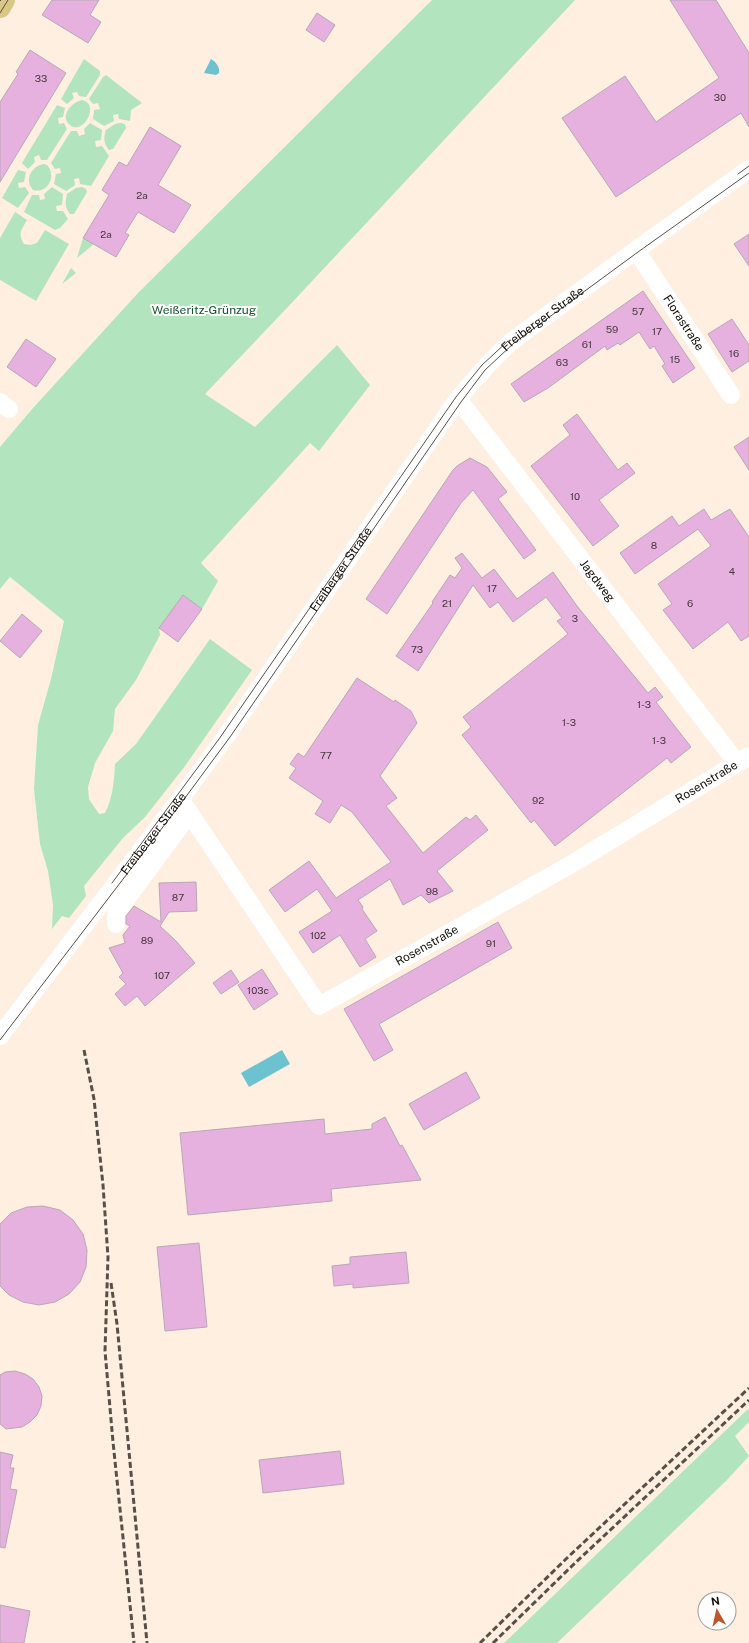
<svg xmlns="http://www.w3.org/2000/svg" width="749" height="1643" font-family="'Public Sans',sans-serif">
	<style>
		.green { fill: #b2e4be }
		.water { fill: #6dc2d0 }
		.building { fill: #e6b1de; stroke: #b8a8b5 }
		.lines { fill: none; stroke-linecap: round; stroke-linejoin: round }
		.minor { stroke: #fff; stroke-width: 18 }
		.major { stroke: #dac785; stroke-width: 22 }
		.tram { stroke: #585048; stroke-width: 1 }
		.rail { stroke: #585048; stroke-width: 3; stroke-dasharray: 6 3; stroke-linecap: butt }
		.labels { text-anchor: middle; stroke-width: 4; stroke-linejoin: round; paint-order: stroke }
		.number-label { font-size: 10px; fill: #47363e }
		.park-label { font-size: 12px; fill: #11522a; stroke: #fff }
		.street-label { font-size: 12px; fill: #120d08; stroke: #fff }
	</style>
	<rect width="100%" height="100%" fill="#feefe0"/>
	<g class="green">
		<path d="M432 0H575L285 310 205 394 255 427 337 345 370 385 319 451 310 443 201 563 218 581 202 609 183 595 159 628 160 635 136 680 115 709 113 731 95 763 88 787 89 799 99 814 105 813C113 798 114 780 115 764L136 744 210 639 252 670 185 766 145 817 123 838 84 886 86 896 69 918 62 916 52 929 53 905 48 871 40 844 34 789 38 725 51 679 64 621 10 577 0 589V447L33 408 138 293Z"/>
		<polygon points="84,59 100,71 100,75 86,97 79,96 77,92 72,93 74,98 67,104 61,99"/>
		<polygon points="106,75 142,103 131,110 130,121 119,119 118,114 113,115 114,121 104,126 93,119 94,110 100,109 98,103 93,104 89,99 103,77"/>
		<path d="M82 100C101 104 83 136 70 125 59 116 72 102 82 100Z"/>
		<polygon points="57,105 65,108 63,117 58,118 59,124 64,123 67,129 47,160 41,160 39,155 34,157 35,162 28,169 22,163"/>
		<polygon points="90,123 102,130 101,140 95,141 96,147 102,146 109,156 91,186 80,184 79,178 74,179 75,185 66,191 54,184 56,174 61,173 60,168 55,169 51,163 71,131 77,131 79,136 85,134 84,129"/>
		<path d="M120 123 125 124 126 128 113 149 109 150C104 144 103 138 106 130L115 124Z"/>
		<path d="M44 164 47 165C57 176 48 194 33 190 24 180 31 166 44 164Z"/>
		<polygon points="18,170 26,172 24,182 18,183 19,188 25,187 29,193 18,208 2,198"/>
		<polygon points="52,187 63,194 62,205 56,206 57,211 63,211 68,219 60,228 55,230 24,212 32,195 39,195 40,200 45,199 44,194"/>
		<path d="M82 187 86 189 87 192 74 214H70C65 208 65 202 67 194L76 188Z"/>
		<path d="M15 212 27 220C22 229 17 234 24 244L30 245 37 243 45 230 69 244 36 301 0 280V238Z"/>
		<polygon points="83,238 94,244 77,258"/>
		<polygon points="71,268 76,273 62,284"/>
		<polygon points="748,1409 749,1411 749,1422 735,1436 749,1456 726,1481 557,1643 504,1643"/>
	</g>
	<g class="water">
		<path d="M211 59C216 62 220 67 219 73L216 75 204 73Z"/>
		<polygon points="282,1050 290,1064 249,1087 241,1073"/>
	</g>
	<g class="building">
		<polygon points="52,0 99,0 90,15 101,22 88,43 42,15"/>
		<polygon points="670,0 716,0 749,53 749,127 741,113 616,197 562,118 625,76 656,122 719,78"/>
		<polygon points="317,13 335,25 324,42 306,30"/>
		<polygon points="30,50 66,73 0,182 0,102 18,74 16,72"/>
		<polygon points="150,127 181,146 158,185 191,205 174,233 138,212 125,233 129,235 116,257 83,238 109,195 102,190 119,162 127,166"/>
		<polygon points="749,234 749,266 734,244"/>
		<polygon points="643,291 695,368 673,383 662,366 665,364 654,346 650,349 639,332 620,345 618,343 607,350 605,346 548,388 524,402 511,384"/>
		<polygon points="732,319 749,345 749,361 732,372 708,334"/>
		<polygon points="26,339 56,359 36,387 7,367"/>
		<polygon points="577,414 618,470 627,463 635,473 599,500 619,526 593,546 531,466 570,435 563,425"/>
		<polygon points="749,437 749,470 734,447"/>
		<polygon points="470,458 487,467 507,492 498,499 536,550 524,559 473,490 461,503 387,614 366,599 453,470 457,466"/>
		<polygon points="704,509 711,520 730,509 749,537 749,636 741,641 728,622 693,649 663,610 672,604 658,584 711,546 698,529 635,574 620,553 672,516 679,526"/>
		<polygon points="462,553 482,578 494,569 517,599 553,572 577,606 648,693 655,687 663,697 656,702 691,747 671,763 667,758 555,846 534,820 531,823 462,735 471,727 463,717 568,634 557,621 562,618 546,597 513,622 498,602 490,608 473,585 418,671 396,656 433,603 432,602 450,575 455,578 462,568 455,558"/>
		<polygon points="183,595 202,609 178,642 159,628"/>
		<polygon points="22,614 42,631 20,658 0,641"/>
		<polygon points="357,678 394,702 395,700 411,711 417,723 380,776 397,798 386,806 423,853 466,817 470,820 476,815 488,830 437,871 453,891 429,903 421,895 403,905 390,879 358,900 363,907 362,909 377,931 365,939 376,957 360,967 340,935 313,953 299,932 332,911 317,889 285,912 269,890 309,861 336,898 391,862 352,812 341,805 330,823 315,814 323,801 289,778 296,768 290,764 298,753 304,757"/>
		<polygon points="196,882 197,911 169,912 160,926 176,941 195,963 145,1006 137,996 125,1006 115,994 126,984 119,977 123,973 109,948 125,943 123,935 130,926 126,924 126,916 134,906 161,922 159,883"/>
		<polygon points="498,922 512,948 379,1024 393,1050 374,1061 344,1009"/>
		<polygon points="262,969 278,994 254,1010 238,985"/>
		<polygon points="231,970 239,982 221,994 213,983"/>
		<polygon points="466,1072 480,1098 424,1130 409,1104"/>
		<polygon points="385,1117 400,1146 402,1145 421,1180 331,1189 332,1201 188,1215 180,1133 324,1119 325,1134 372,1129 372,1124"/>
		<polygon points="43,1206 60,1210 73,1220 83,1234 87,1250 86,1267 80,1282 69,1294 55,1302 39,1305 23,1302 9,1295 0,1286 0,1224 11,1213 27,1207"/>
		<polygon points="199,1243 207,1327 165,1331 157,1247"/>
		<polygon points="406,1252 409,1283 353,1288 353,1284 334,1286 332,1266 350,1264 350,1257"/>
		<polygon points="15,1371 25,1374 33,1379 39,1387 42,1396 41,1406 37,1415 30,1422 22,1427 6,1429 0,1424 0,1375 5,1372"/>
		<polygon points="340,1451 344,1484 263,1493 259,1460"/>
		<polygon points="0,1452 13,1455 10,1468 14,1468 10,1489 17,1490 5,1548 0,1547"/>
		<polygon points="0,1605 30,1611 24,1643 0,1643"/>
	</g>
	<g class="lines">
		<g class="minor">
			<path id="s1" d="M636 250 731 395"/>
			<path id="s2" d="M458 399 737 763"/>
			<polyline points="0,402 9,409"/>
			<path id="s3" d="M180 799 319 1006 570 865 749 756"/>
			<polyline points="116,924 116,913 190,813"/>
			<path id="s4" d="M0 1036 180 799 227 735 458 399C475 378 492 359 512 341L636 250 749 169"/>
		</g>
		<polyline class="major" points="0,7 4,0"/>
		<g class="tram">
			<polyline points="0,1 1,0"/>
			<polyline points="0,13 8,0"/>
			<polyline points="738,174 749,166"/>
			<polyline points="112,883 219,739 456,397 482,365 508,341"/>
			<polyline points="0,1040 182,802 230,737 461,402 485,370 514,343 638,252 749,173"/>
		</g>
		<g class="rail">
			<polyline points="84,1050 94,1099 103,1185 108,1257 105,1351 113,1442 134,1643"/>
			<polyline points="111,1283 117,1324 147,1643"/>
			<polyline points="480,1643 567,1558 749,1388"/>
			<polyline points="493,1643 574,1564 749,1400"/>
		</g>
	</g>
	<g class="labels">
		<g class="number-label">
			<text x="41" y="82">33</text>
			<text x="720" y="101">30</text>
			<text x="142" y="199">2a</text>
			<text x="106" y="238">2a</text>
			<text x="638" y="315">57</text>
			<text x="612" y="333">59</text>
			<text x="657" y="335">17</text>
			<text x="587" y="348">61</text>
			<text x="734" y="357">16</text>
			<text x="675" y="363">15</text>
			<text x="562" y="366">63</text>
			<text x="575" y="500">10</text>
			<text x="654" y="549">8</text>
			<text x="732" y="575">4</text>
			<text x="492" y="592">17</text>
			<text x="447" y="607">21</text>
			<text x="690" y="607">6</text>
			<text x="575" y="622">3</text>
			<text x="417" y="653">73</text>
			<text x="644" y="708">1-3</text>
			<text x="569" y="726">1-3</text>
			<text x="659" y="744">1-3</text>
			<text x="326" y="759">77</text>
			<text x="538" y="804">92</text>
			<text x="432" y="895">98</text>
			<text x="178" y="901">87</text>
			<text x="318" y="939">102</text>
			<text x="147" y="944">89</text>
			<text x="491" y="947">91</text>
			<text x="162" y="979">107</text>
			<text x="258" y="994">103c</text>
		</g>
		<g class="park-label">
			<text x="204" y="314">Weißeritz-Grünzug</text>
		</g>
		<g class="street-label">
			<text dy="4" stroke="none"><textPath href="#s4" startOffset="902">Freiberger Straße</textPath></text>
			<text dy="4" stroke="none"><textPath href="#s1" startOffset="87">Florastraße</textPath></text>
			<text dy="4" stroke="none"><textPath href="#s4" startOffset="578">Freiberger Straße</textPath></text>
			<text dy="4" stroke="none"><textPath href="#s2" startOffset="229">Jagdweg</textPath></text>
			<text dy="4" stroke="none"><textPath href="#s3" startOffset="697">Rosenstraße</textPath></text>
			<text dy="4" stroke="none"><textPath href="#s4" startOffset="254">Freiberger Straße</textPath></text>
			<text dy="4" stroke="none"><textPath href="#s3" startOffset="373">Rosenstraße</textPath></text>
		</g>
	</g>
	<g transform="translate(717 1611) rotate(351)"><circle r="19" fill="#ffffff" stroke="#a09e9c"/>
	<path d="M0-3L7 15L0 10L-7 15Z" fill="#bc5529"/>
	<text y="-6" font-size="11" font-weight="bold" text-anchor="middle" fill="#120d08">N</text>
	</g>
</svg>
